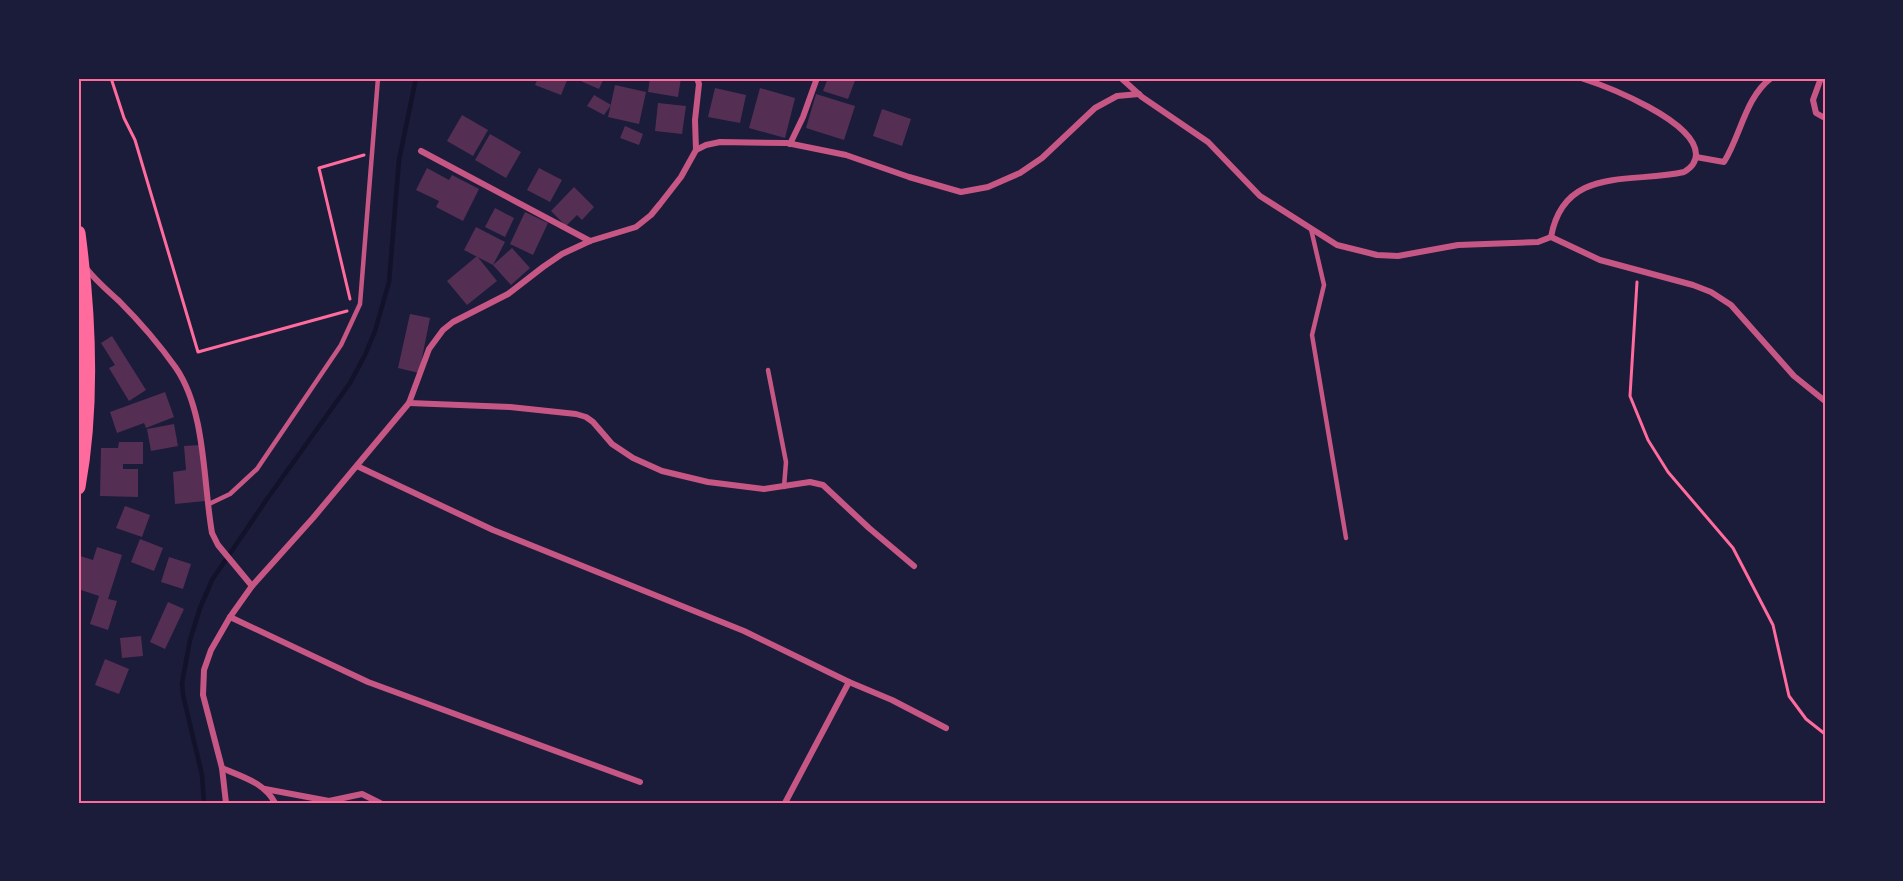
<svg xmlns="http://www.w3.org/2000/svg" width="1903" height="881" font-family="Inter,sans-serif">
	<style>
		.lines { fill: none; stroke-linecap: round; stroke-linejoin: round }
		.stream { stroke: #12122b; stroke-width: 4.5 }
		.building { fill: #542f53 }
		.path { stroke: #ff6b9d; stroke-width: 3 }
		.service { stroke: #c65784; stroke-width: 4.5 }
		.minor { stroke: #c65784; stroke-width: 6 }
		.primary { stroke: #ff6b9d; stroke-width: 15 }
		.neatline { fill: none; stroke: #ff6b9d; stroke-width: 2 }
	</style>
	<rect width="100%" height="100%" fill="#1b1b3a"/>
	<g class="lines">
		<polyline class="stream" points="204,803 202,775 183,695 182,683 190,640 200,608 212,580 267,499 350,383 365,355 375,331 389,282 399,160 416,78"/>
	</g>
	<g class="building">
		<polygon points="538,78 568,78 561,95 535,85"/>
		<polygon points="574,78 604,78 599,89"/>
		<polygon points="650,78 681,78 678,97 648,92"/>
		<polygon points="828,78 856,78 848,99 823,91"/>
		<polygon points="615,85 646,92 639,124 608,117"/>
		<polygon points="715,88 746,95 740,123 708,117"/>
		<polygon points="760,88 795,98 785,138 749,128"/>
		<polygon points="816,94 855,106 844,140 806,128"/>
		<polygon points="594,95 611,105 604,115 587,106"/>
		<polygon points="658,103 686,106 682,134 655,131"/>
		<polygon points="882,109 911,119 902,146 873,136"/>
		<polygon points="462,115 488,130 473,156 447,141"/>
		<polygon points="625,126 643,134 639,145 620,138"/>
		<polygon points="490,134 521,152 506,178 475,160"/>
		<polygon points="427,168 449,180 452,175 479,189 463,221 436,207 439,201 416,190"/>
		<polygon points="539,168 562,180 550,202 527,190"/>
		<polygon points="574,187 594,207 582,220 577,215 566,226 551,211"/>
		<polygon points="495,208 514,218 505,237 485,227"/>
		<polygon points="525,212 548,223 533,255 510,244"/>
		<polygon points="476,227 505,242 493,265 512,248 530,268 511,285 493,265 464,250"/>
		<polygon points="477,256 497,281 467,305 447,281"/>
		<polygon points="410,314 430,318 419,373 398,368"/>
		<polygon points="112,336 146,390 129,401 109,368 115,365 101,343"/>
		<polygon points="165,392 174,417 146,428 144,423 117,433 110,412"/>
		<polygon points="174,424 178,446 151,451 147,429"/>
		<polygon points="119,442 143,442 143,464 123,464 123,469 138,469 138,497 100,496 101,448 118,448"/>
		<polygon points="201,445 205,501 175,504 173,472 186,470 184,446"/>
		<polygon points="125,506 150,515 142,537 116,528"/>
		<polygon points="140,539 163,548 154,571 131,562"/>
		<polygon points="97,547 122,555 108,599 117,601 108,630 90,624 99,596 78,589 78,564 80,556 93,560"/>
		<polygon points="169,557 191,564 183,589 161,582"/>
		<polygon points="168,602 184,609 165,649 150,642"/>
		<polygon points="141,636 143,656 122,658 120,638"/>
		<polygon points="105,659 129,669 119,694 95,685"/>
	</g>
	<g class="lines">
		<g class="path">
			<polyline points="111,78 124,118 135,140 198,352 347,311"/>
			<polyline points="1637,282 1630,396 1648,440 1668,472 1733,548 1773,625 1789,696 1806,719 1825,734"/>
			<polyline points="350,299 319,168 364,155"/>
		</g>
		<g class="service">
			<polyline points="1311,229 1324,285 1312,335 1346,538"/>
			<polyline points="768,370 786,462 784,487"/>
			<polyline points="209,504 230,494 257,469 341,345 360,304 378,78"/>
		</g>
		<g class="minor">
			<polyline points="1121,78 1142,97 1208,142 1260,196 1337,245 1377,255 1398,256 1458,245 1538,242 1551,237 1600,260 1693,285 1711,292 1731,305 1794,376 1825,401"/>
			<polyline points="1821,78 1813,100 1816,113 1823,117 1825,116"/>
			<polyline points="790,144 803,117 817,78"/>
			<polyline points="696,150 695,120 699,84 697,78"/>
			<polyline points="421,151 590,241"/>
			<path d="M1696 157 1724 162C1741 135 1745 98 1771 78"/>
			<path d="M1551 237C1564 165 1632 184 1684 172 1691 168 1696 163 1696 154 1695 121 1609 87 1581 78"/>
			<path d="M86 268C96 281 107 290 119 301 139 321 159 344 176 368 206 412 203 482 212 533L218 545 252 586"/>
			<polyline points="409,403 510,407 576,414 586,417 593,422 612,444 633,458 662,471 708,482 764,489 810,482 823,485 869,528 914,566"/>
			<polyline points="357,466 493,530 744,631 849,682 892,700 946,728"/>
			<polyline points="230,617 368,682 640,782"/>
			<path d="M222 768C242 777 264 782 275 803"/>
			<polyline points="265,789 329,801 362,794 380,803"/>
			<polyline points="226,803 222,768 203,695 204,670 211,650 230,617 252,586 313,518 409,403 429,349 443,330 453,322 508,294 543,267 562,254 590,241 636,227 651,215 660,204 681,177 696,150 706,145 720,142 787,143 846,155 909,177 961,192 988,187 1020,173 1042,158 1095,108 1117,96 1139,94"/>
			<polyline points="785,803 849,682"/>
		</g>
		<path class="primary" d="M78 233C89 317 93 404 78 487"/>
	</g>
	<rect width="1903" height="881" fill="none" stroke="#1b1b3a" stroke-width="159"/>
	<rect x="80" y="80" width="1744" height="722" class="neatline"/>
</svg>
